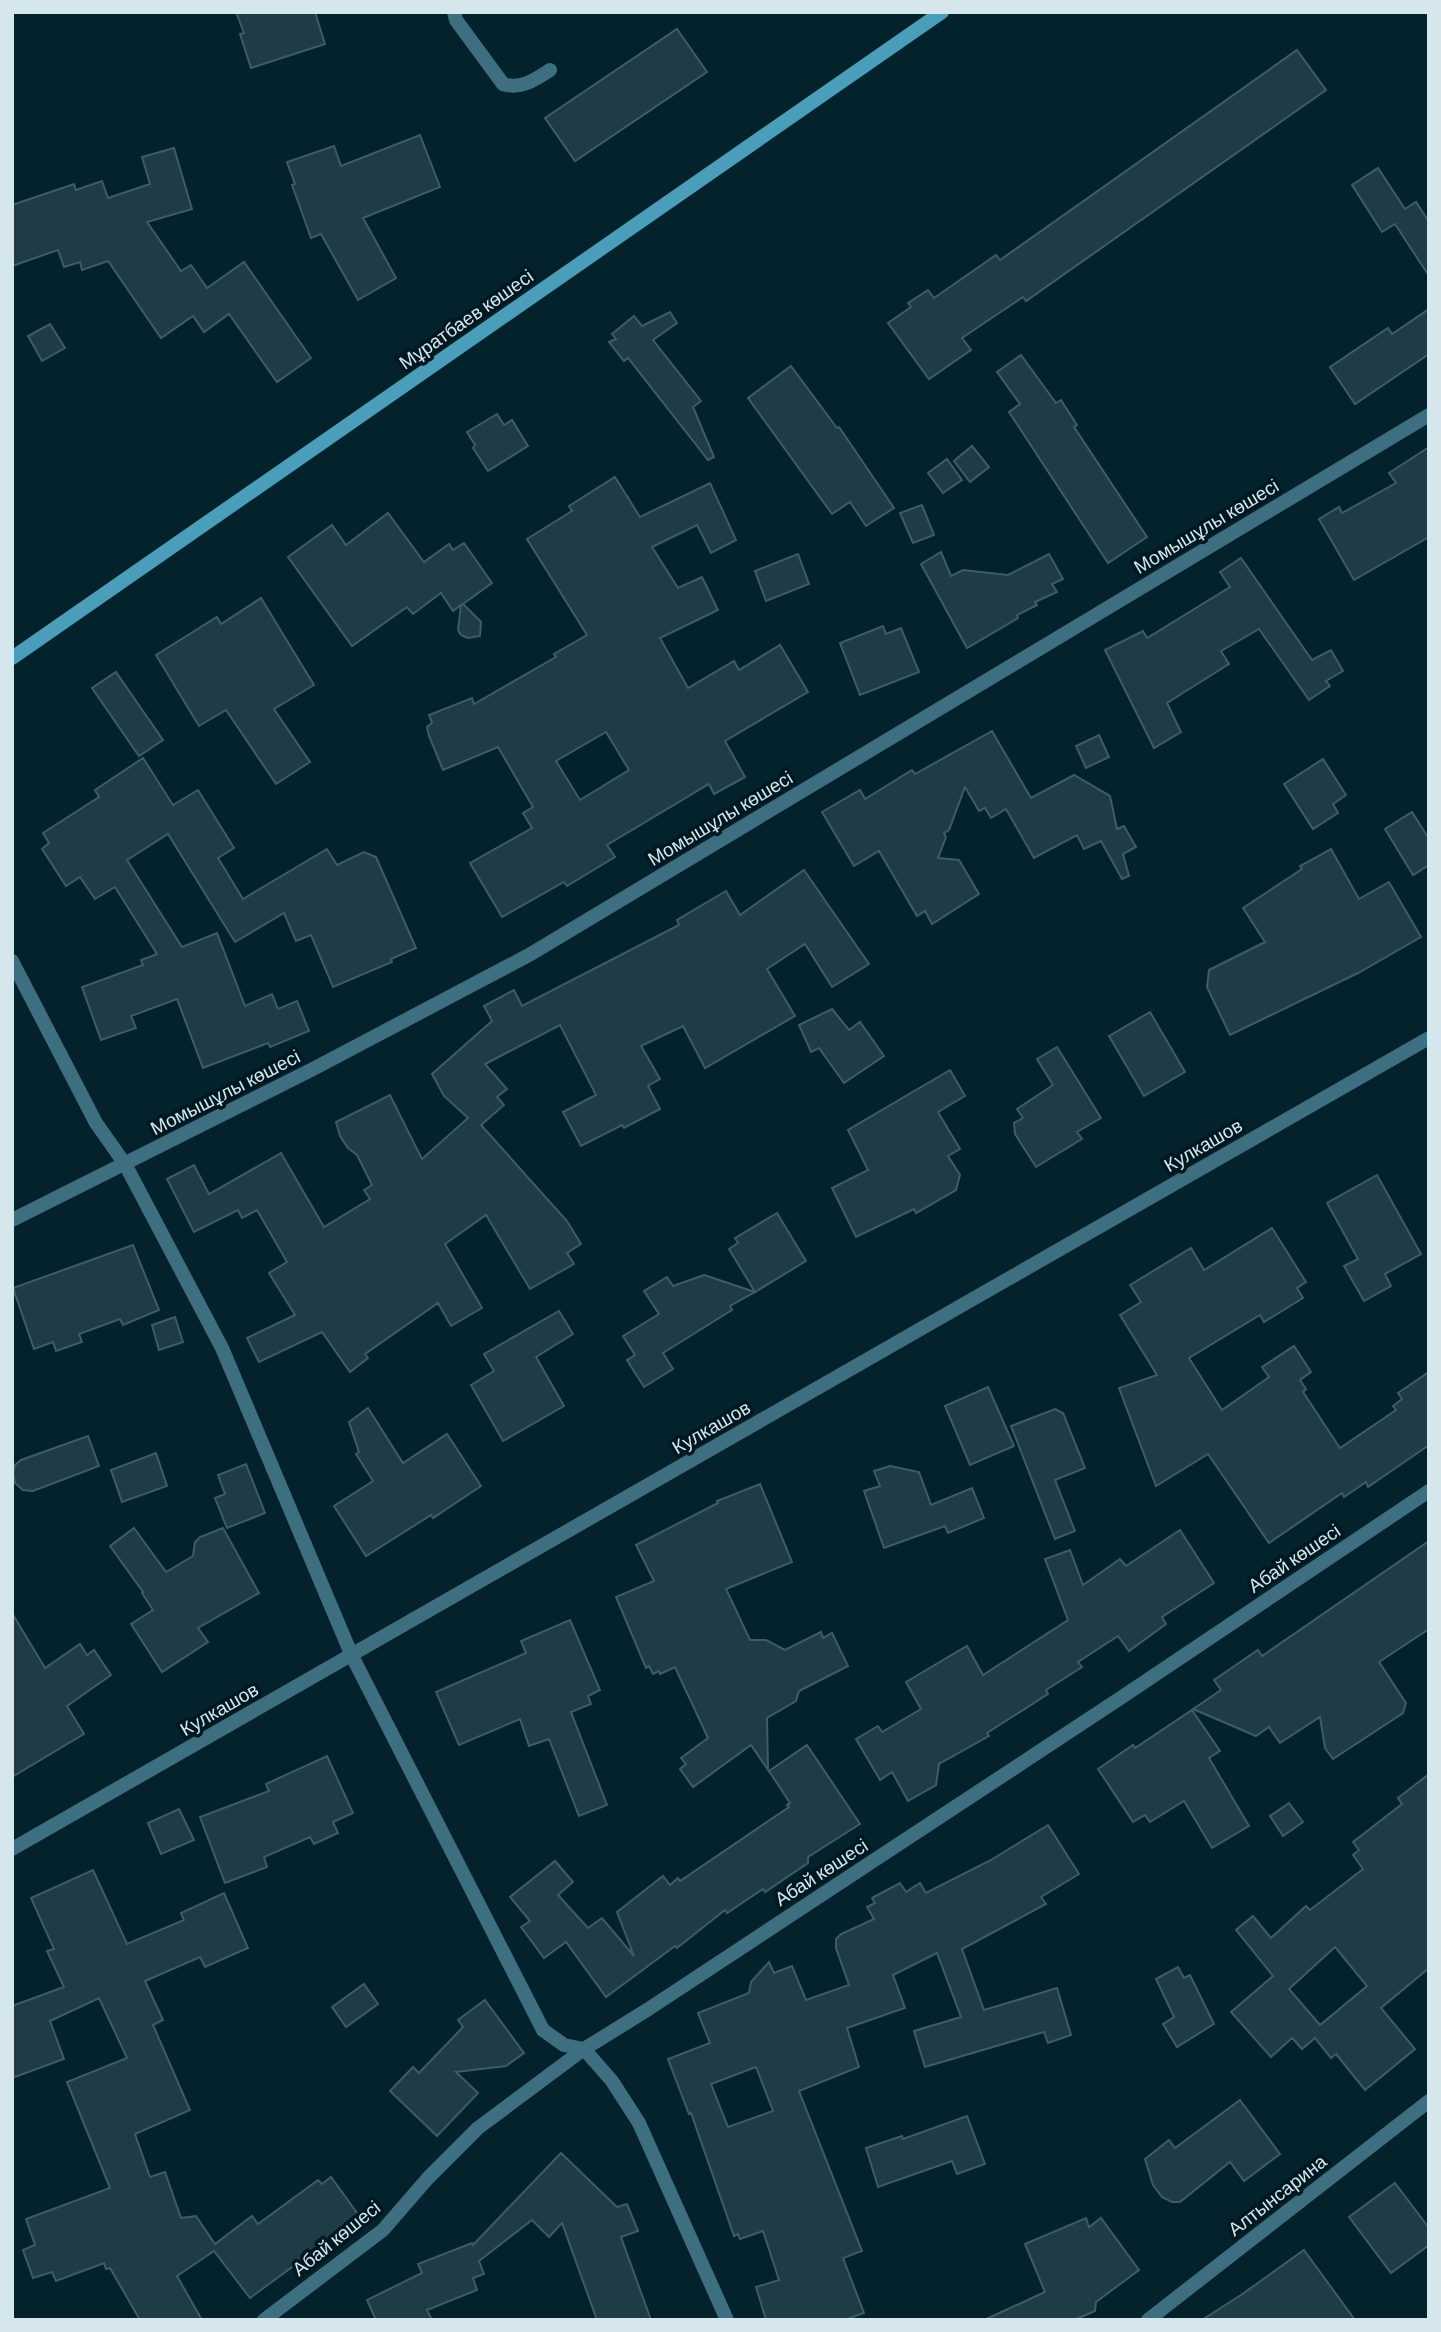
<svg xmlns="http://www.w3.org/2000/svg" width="1441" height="2332" font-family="Barlow,sans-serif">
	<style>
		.building { fill: #1f3b46; stroke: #3e5c66; stroke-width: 2; fill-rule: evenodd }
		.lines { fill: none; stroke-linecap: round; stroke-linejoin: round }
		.street { stroke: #3e6f81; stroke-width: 14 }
		.secondary { stroke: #4a9eba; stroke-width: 14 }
		.labels { text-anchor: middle; stroke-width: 7; stroke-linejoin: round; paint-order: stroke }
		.street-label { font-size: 19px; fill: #d5e6ec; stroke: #001821 }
	</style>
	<rect width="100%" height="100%" fill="#04222b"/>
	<g class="building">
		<polygon points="236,12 315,12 325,44 251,68 240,34 244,33"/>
		<polygon points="677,29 707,72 575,161 545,118"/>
		<polygon points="1297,50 1326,90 1026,301 1023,297 962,338 971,350 929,379 888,323 911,307 908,303 928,290 934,298 996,255 1000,260"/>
		<polygon points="420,135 440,187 363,218 396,278 358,300 321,234 311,238 292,185 295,184 287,162 334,146 341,166"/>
		<polygon points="174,148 192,209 147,222 181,271 191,265 207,288 244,262 311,358 277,382 229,314 204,332 193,316 161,338 108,261 82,270 80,262 64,267 58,250 12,266 12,205 74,184 76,190 102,181 108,198 150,184 142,157"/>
		<polygon points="1378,168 1405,209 1416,202 1429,222 1429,276 1395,224 1382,232 1352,185"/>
		<polygon points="1429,309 1429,354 1355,404 1330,367 1388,328 1392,334"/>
		<polygon points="670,312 677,323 653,340 701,401 693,407 714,457 708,460 628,358 624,361 609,342 616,339 612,334 634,316 642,326"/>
		<polygon points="50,324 65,348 42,361 28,336"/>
		<polygon points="1021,355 1056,403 1061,400 1077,425 1074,427 1147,537 1108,563 1009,412 1020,404 997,372"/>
		<polygon points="791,366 837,428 839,427 894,508 866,526 850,502 832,514 748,398"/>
		<polygon points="497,414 504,425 512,420 528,446 488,471 473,448 475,445 467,432"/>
		<polygon points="972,446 989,467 970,482 954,461"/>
		<polygon points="1429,447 1429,537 1354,580 1319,519 1339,507 1342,513 1396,483 1389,473"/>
		<polygon points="947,459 962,480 943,493 928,473"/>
		<path d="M615 477 640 517 710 483 736 540 711 553 697 525 652 547 678 588 702 577 718 610 660 638 688 688 734 661 739 670 780 645 808 692 725 741 745 777 714 794 709 784 607 845 615 857 567 886 564 882 502 917 470 863 532 828 523 813 533 807 498 747 443 770 429 736 427 727 432 723 429 715 472 698 474 704 556 657 554 654 587 635 527 539 572 511 569 506ZM606 732 629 770 580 800 556 761Z"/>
		<polygon points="922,505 934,535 913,543 900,513"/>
		<polygon points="388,513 424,562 449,544 453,550 464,543 492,583 463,604 481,622 480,636 468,638 461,635 458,630 461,605 453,611 441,593 413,614 407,607 352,646 288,557 332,525 346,545"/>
		<polygon points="941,552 951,576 963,570 1008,575 1049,554 1063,579 1052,584 1057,592 1035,602 1037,605 1017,615 1018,618 967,648 921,564"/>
		<polygon points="798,554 809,584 766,601 755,571"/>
		<polygon points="1241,558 1312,660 1331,650 1343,671 1326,681 1330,686 1309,700 1259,629 1221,651 1229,664 1167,703 1181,732 1154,748 1105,650 1143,631 1147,638 1230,587 1220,572"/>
		<polygon points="261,598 314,685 274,709 310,762 276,784 226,710 199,726 156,655 217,617 221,624"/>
		<polygon points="883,626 886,634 901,628 919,672 860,695 840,643"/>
		<polygon points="116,672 163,740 139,756 92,688"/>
		<polygon points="992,731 1031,798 1074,775 1110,796 1117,829 1124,826 1136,847 1123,854 1129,876 1122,879 1101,841 1084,849 1077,835 1034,858 1006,809 991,818 985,808 979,811 965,787 949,830 944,833 946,837 938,858 959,860 979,894 932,924 925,911 917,916 879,851 854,866 822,812 860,790 865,799 912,770 915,774"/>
		<polygon points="1099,735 1109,757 1086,768 1076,746"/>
		<polygon points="143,758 173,805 198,790 234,848 218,858 243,899 327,849 337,865 364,852 376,857 416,948 391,959 392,962 333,987 311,935 296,941 284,913 235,942 168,834 127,860 182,947 217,933 245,1006 272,994 278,1009 297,1001 309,1031 270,1047 268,1043 203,1068 177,999 131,1016 136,1028 101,1040 82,987 143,965 141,960 157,954 115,887 95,899 80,877 66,886 42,849 49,843 43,833 99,797 95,790"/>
		<polygon points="1323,759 1346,795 1333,804 1338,813 1313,829 1284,784"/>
		<polygon points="1412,812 1429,839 1429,865 1413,875 1385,829"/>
		<polygon points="1331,849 1359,899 1389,882 1421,937 1358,973 1230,1035 1207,987 1209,970 1265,942 1243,908 1302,869 1300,866"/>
		<polygon points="804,870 869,964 832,987 805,944 767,969 795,1016 705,1068 683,1026 641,1046 660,1079 648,1086 660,1109 624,1128 622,1125 581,1146 563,1112 596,1095 560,1025 485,1064 507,1089 497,1097 504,1105 481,1125 567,1221 581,1244 567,1253 574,1264 530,1289 486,1215 445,1244 482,1308 451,1326 438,1303 365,1354 368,1358 350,1372 322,1332 259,1362 247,1338 295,1315 269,1273 287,1262 257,1210 242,1218 238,1210 194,1232 167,1179 194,1165 209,1194 281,1153 324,1227 370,1199 364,1190 372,1185 357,1155 348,1148 340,1136 336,1122 390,1095 422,1159 468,1118 444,1096 432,1074 492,1021 484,1006 514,990 522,1006 679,925 677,920 726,891 740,915"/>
		<polygon points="832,1009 849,1030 860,1022 884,1056 844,1083 819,1048 811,1052 799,1025"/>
		<polygon points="1150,1012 1185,1072 1144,1096 1109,1036"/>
		<polygon points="1057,1047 1101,1118 1077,1132 1082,1139 1036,1167 1015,1134 1014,1123 1023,1118 1017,1109 1053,1085 1037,1059"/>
		<polygon points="950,1070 965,1096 938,1112 960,1149 948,1156 960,1175 956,1190 916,1213 914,1209 856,1237 832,1188 868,1170 848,1130"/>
		<polygon points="1377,1175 1421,1254 1385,1274 1391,1286 1364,1301 1344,1266 1358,1259 1327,1203"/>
		<polygon points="777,1213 806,1261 755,1292 729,1249 738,1243 735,1238"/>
		<polygon points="1272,1228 1306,1282 1297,1288 1303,1298 1264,1322 1260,1315 1189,1358 1222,1410 1269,1377 1262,1367 1294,1346 1311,1372 1300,1380 1306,1389 1303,1392 1340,1448 1396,1410 1393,1406 1402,1399 1398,1393 1429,1372 1429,1445 1368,1487 1366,1482 1344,1497 1342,1493 1269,1543 1208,1454 1156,1486 1119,1388 1157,1375 1120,1315 1141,1302 1130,1285 1191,1248 1204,1270"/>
		<polygon points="133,1245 159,1310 123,1325 120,1319 79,1334 82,1342 56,1351 53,1342 34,1349 13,1288"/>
		<polygon points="704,1275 755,1292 730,1306 732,1310 663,1353 673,1369 644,1387 627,1360 635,1355 623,1336 659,1314 644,1291 667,1277 673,1286"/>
		<polygon points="559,1311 573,1334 536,1357 564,1406 503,1441 471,1385 494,1371 484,1354"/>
		<polygon points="175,1317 183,1342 159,1350 152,1325"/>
		<polygon points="988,1387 1014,1446 970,1465 945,1406"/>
		<polygon points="368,1408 403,1463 447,1434 481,1486 433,1518 431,1515 366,1556 334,1506 373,1481 356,1454 359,1452 349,1422"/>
		<polygon points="1055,1409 1063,1413 1085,1468 1055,1480 1075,1531 1055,1539 1011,1426"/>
		<polygon points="88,1436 99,1466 33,1491 23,1490 15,1483 13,1473 15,1465 21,1460"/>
		<polygon points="156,1453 167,1486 122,1502 111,1470"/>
		<polygon points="246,1464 265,1513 227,1528 215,1498 225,1494 218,1475"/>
		<polygon points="890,1466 919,1472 931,1505 972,1488 984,1518 948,1533 945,1526 884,1548 864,1491 880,1486 874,1471"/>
		<polygon points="760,1484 792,1562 726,1589 750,1640 766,1640 785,1650 821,1632 823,1638 832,1633 848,1666 799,1691 796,1701 767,1718 768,1770 751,1745 693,1787 680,1769 686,1764 681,1758 708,1738 675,1667 660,1674 659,1671 653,1674 649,1666 646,1668 616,1597 654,1581 636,1545 718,1503 717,1501"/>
		<polygon points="134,1528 166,1572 193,1556 195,1542 200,1537 223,1528 259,1593 198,1628 208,1642 162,1672 131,1624 153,1610 142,1593 143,1592 110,1546"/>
		<polygon points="1180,1530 1214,1583 1162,1617 1166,1624 1129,1651 1118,1636 1078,1662 1082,1667 1046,1690 1048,1694 987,1733 989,1736 939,1764 936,1785 908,1801 892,1772 880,1780 856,1739 878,1726 882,1732 921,1709 906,1682 967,1646 983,1675 1068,1620 1045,1559 1070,1550 1083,1585 1120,1559 1126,1566"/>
		<polygon points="1429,1541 1429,1629 1379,1662 1406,1703 1403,1713 1333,1759 1325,1748 1320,1717 1280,1743 1269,1727 1256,1736 1193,1709 1221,1690 1214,1680 1258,1650 1262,1656"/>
		<polygon points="12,1613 45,1668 80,1644 87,1655 94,1650 111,1675 67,1706 84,1734 12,1777"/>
		<polygon points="570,1620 600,1690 588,1696 591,1704 571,1712 607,1805 579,1816 549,1739 529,1746 520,1719 459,1745 436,1692 526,1653 521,1641"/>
		<polygon points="1192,1710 1220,1751 1209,1758 1249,1826 1212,1848 1184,1801 1150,1822 1145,1815 1133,1822 1098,1769 1133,1745 1135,1748"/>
		<polygon points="807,1745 860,1824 808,1857 808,1863 765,1892 763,1889 727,1913 725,1910 677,1948 675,1946 606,1997 566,1942 544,1958 521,1927 530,1921 510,1897 555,1861 573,1882 558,1895 588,1928 602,1918 634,1956 617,1912 663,1876 670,1885 678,1878 680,1881 789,1807 787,1805 790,1803 769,1771"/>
		<polygon points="327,1756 353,1813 333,1822 338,1833 314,1844 310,1837 264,1857 267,1867 225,1883 200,1817 269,1791 266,1784"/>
		<path d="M1429 1774V1968L1381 2008 1415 2049 1365 2090 1336 2054 1331 2058 1315 2038 1302 2049 1292 2038 1271 2057 1231 2012 1273 1976 1236 1930 1253 1916 1271 1938 1306 1906 1310 1910 1363 1869 1353 1855 1359 1850 1353 1842 1402 1804 1398 1798ZM1335 1947 1367 1986 1320 2025 1289 1989Z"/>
		<polygon points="1289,1803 1303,1822 1283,1836 1270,1816"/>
		<polygon points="179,1809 194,1840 161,1854 148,1823"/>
		<path d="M1048 1825 1079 1874 1041 1897 1046 1904 962 1949 984 2010 1057 1988 1071 2035 1048 2043 1044 2032 925 2067 914 2031 961 2017 937 1953 893 1975 905 2008 847 2028 859 2067 799 2091 862 2251 843 2258 864 2313 845 2320H766L756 2287 779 2280 763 2231 740 2239 738 2234 734 2236 691 2113 689 2114 668 2059 710 2043 698 2013 749 1993 751 1982 769 1962 774 1973 792 1966 806 2000 849 1985 836 1948V1939L841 1934 874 1919 867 1907 875 1903 872 1898 900 1883 906 1892 920 1883 926 1893 991 1860ZM756 2067 773 2111 728 2127 711 2084Z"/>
		<polygon points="93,1870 127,1944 184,1920 181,1913 224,1893 248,1948 205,1967 200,1957 145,1981 163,2020 153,2025 190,2110 135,2134 150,2177 165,2172 181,2218 196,2216 215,2244 252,2216 258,2224 318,2180 322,2184 331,2177 360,2217 250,2298 214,2251 177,2276 202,2320 140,2320 110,2268 106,2269 104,2263 56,2281 52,2272 33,2278 23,2250 35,2245 26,2219 110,2188 67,2082 127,2058 99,1998 50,2021 64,2059 12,2078 12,2006 64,1987 47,1951 54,1949 31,1898"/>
		<polygon points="1178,1967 1184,1978 1190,1975 1214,2024 1177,2047 1163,2024 1174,2017 1156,1979"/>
		<polygon points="364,1984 378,2004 346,2027 332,2007"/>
		<polygon points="485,2000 524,2053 506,2066 456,2072 478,2093 437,2136 390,2091 413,2067 419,2073 463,2027 458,2020"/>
		<polygon points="1240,2100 1280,2154 1244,2181 1230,2162 1180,2202 1172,2202 1162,2197 1153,2185 1145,2159 1169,2140 1175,2148"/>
		<polygon points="967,2116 985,2164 957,2174 952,2161 878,2187 866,2148 902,2136 903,2139"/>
		<polygon points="561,2153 617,2207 627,2204 638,2231 621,2237 651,2320 597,2320 562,2223 549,2237 532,2220 479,2261 484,2274 473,2278 477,2290 427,2310 432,2320 376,2320 367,2300 422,2273 418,2264 472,2243 473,2245"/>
		<polygon points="1395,2183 1429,2228 1429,2245 1391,2273 1349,2217"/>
		<polygon points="1086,2218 1089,2227 1101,2218 1139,2270 1096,2302 1095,2311 1074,2320 984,2320 1045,2292 1025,2244"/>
		<polygon points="1304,2250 1355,2320 1202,2320 1241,2295"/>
	</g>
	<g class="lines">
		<g class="street">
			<path d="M454 12 456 20 503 84C521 90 536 79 550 70"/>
			<polyline points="12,961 96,1123 125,1164 222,1348 352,1656 543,2030 564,2045 584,2049 612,2081 639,2123 727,2320"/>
			<polyline points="12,1220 313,1069 529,955 1429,415"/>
			<polyline points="12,1849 1429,1038"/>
			<polyline points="264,2320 383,2230 428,2178 478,2128 584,2049 647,2010 1119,1699 1429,1491"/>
			<polyline points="1148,2320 1429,2101"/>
		</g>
		<polyline class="secondary" points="12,658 942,12"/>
	</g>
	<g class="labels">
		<g class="street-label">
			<text transform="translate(466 319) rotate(-35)" y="7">Мұратбаев көшесі</text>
			<text transform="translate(1206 526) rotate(-31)" y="7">Момышұлы көшесі</text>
			<text transform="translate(720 818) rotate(-31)" y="7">Момышұлы көшесі</text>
			<text transform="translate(225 1092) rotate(-27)" y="7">Момышұлы көшесі</text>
			<text transform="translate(1203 1145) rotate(-30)" y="7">Кулкашов</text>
			<text transform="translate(711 1427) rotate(-30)" y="7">Кулкашов</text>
			<text transform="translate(1294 1558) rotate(-34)" y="7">Абай көшесі</text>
			<text transform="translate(219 1709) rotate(-30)" y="7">Кулкашов</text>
			<text transform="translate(821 1872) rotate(-33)" y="7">Абай көшесі</text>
			<text transform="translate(1277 2195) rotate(-38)" y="7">Алтынсарина</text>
			<text transform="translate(336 2238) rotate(-39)" y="7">Абай көшесі</text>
		</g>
	</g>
	<rect width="1441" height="2332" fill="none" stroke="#d5e6ec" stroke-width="28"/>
</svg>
